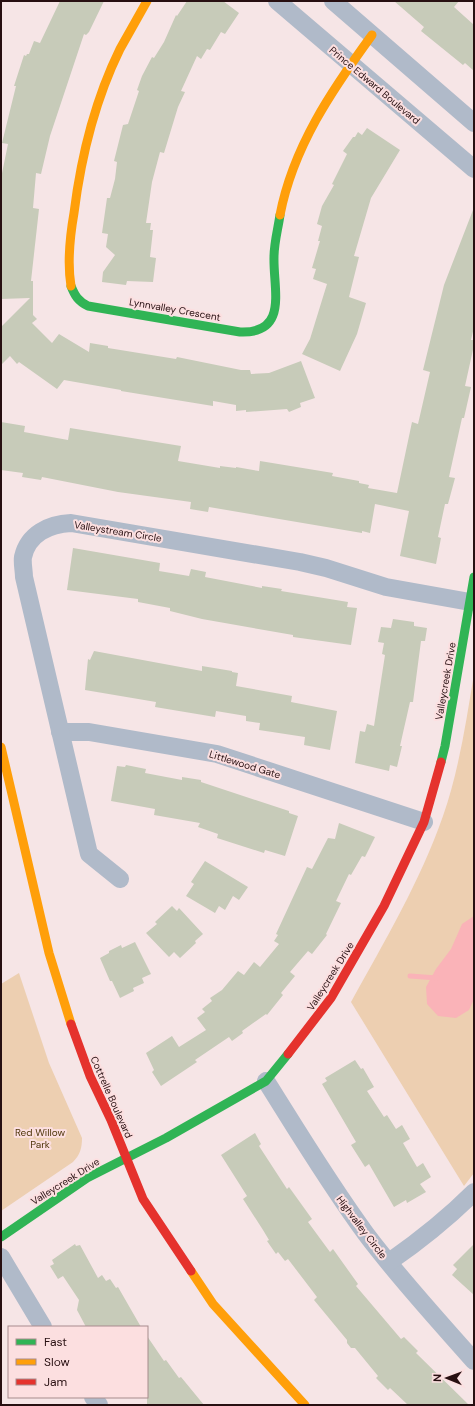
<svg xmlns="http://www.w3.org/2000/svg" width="475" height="1406" font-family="'DM Sans',sans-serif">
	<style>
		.green { fill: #edcfb1 }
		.water { fill: #fab3b8 }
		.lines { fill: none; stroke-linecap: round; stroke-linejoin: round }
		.stream { stroke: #fab3b8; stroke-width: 5 }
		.building { fill: #c7cbb9 }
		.street { stroke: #b0bac9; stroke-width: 18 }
		.fast { stroke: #30b455; stroke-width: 9 }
		.slow { stroke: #ff9f0a; stroke-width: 9 }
		.jam { stroke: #e5322d; stroke-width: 9 }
		.labels { text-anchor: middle; stroke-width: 4; stroke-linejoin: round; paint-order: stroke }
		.street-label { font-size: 10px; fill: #270f11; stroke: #fcdfe0 }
		.park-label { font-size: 10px; fill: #50360b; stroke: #fcdfe0 }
	</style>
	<rect width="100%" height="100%" fill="#f6e5e6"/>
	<g class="green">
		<path d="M474 674V1173L464 1186 351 1002C384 942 420 882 443 816 459 770 466 722 474 674Z"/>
		<path d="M19 973 49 1063 82 1138C82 1148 80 1155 73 1162L1 1211V984Z"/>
	</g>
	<polygon class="water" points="474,916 474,999 469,1010 456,1018 438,1016 427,1004 426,987 436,969 451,949 462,924"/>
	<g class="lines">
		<polyline class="stream" points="410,976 437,978"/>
	</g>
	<g class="building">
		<polygon points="60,1 104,1 89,32 86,35 84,34 50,136 41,174 36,173 33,208 39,209 31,281 33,281 33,315 37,319 32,323 52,343 59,334 89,352 90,343 108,346 108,348 176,359 177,357 241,370 250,370 251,374 269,373 301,361 315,398 300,403 301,407 289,412 287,409 246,412 246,410 236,411 236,405 213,401 213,406 121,391 121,390 64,380 57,389 19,362 17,364 10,356 1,365 1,327 30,298 1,299 1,178 8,144 2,143 16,86 14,86 24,55 26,56 27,54 29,54 34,41 40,43"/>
		<polygon points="187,1 223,1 239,13 225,34 221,32 210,50 207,49 201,59 197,56 181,91 185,92 178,107 164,153 160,152 152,182 146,223 151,223 150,230 153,230 150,257 156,258 153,282 127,281 126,285 102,282 103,272 115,255 106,247 108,234 102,233 107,198 110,198 115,179 117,162 114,161 123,125 128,124 139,91 137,90 142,76 152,57 154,58 164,42 176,15 177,16"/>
		<polygon points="394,1 459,1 454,7 474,25 474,71 465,63 463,65 421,31 424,27"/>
		<polygon points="367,128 400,150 371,198 354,256 359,257 349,297 366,303 357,334 340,371 302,354 310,339 327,284 313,279 316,269 312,268 320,241 318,241 322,226 317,224 322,206 334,185 332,184 347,154 343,151 353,137 355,137 358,132 362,135"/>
		<polygon points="473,210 474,327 471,340 474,340 474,345 465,386 471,387 464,418 462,418 449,477 455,478 448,504 445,504 438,537 441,538 436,564 400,556 409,511 375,504 370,533 362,531 362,533 209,507 208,512 190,509 191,502 118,492 42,477 41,480 22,477 23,473 1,470 1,422 25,426 24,432 68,440 70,428 181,446 178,461 220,468 220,466 236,468 236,467 259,471 260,461 333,473 332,476 359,481 359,483 369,485 368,488 397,493 412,422 418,424 430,372 423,370 444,285"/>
		<polygon points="73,548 160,563 159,571 189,576 191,569 206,572 205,577 262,588 262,586 282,589 281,591 348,602 347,607 357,608 351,645 293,637 293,635 202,619 170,611 170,608 138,602 138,599 67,590"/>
		<polygon points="393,619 414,622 414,626 427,628 425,641 421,641 413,702 410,702 400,746 402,746 397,767 390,765 389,771 355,763 360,731 365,732 367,724 374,726 385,655 382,654 384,643 378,642 381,627 391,628"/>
		<polygon points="94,651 202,671 202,666 232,671 232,672 238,673 236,686 292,696 291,702 337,711 330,750 304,745 305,737 259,730 260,723 246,721 246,716 216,711 215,717 155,707 156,702 85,690 88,659 90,660"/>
		<polygon points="126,765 146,769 145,773 182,780 182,777 201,780 201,782 289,811 289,813 298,816 285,856 265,850 264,853 217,838 218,834 198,827 200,823 154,815 155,809 111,801 117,766 125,767"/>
		<polygon points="339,823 375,837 365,857 362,856 351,875 349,874 336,901 341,903 326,934 327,935 312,954 308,951 290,972 295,976 281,993 283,995 267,1015 266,1014 242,1031 243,1033 232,1041 229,1037 195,1060 197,1062 161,1086 152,1072 154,1070 146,1053 172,1036 179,1047 206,1030 197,1018 205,1012 202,1009 212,1001 210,998 222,990 238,971 244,975 254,962 260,967 279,944 274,941 278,935 276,934 307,867 312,869 328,838 335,839"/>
		<polygon points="205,861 248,887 239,900 233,896 225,910 219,906 215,913 186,896 194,884 191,882"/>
		<polygon points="172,906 177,911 179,908 203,934 195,941 196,943 180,958 174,952 169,957 146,933 157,924 155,922"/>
		<polygon points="135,942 151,974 142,978 144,983 133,988 134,991 120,998 112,981 110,981 100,958 109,953 109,951 121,945 122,948"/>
		<polygon points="355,1060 361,1069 363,1068 374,1087 367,1091 384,1117 387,1115 396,1129 402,1125 410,1139 403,1143 417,1167 423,1163 431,1177 420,1184 426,1192 407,1203 406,1200 394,1207 369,1164 365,1167 351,1145 356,1142 322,1084 327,1081 325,1078"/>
		<polygon points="255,1133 261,1144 259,1146 287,1189 289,1187 312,1219 308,1222 330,1252 333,1249 358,1284 356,1286 401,1339 404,1337 418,1351 416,1353 469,1405 408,1405 390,1388 388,1390 376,1378 378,1376 355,1348 351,1348 347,1343 347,1340 314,1300 317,1297 288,1259 285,1261 278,1252 276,1254 267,1241 269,1240 263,1230 243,1199 247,1196 221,1155"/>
		<polygon points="75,1244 76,1246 80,1245 98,1278 102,1275 106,1281 110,1279 116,1288 118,1287 141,1327 86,1327 77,1310 79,1300 63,1276 58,1279 50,1266 54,1264 52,1260"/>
		<polygon points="474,1244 474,1295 452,1275 457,1269 453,1265"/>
		<polygon points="147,1336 164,1361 166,1360 179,1378 181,1377 204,1405 147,1405"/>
	</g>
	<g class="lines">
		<g class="street">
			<polyline points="277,1 474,169"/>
			<polyline points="333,1 474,123"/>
			<polyline points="60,732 89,732 217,754 424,822"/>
			<path d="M120 879 89 854 24 577C24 571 22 563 23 557 28 534 49 524 71 523L300 562 326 568 386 587 470 602"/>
			<path d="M266 1081C298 1132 330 1185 366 1234 399 1278 437 1319 474 1361"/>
			<polyline points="1,1257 43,1327"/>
			<path d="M389 1262C419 1241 448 1218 474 1192"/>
			<polyline points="93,1397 99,1405"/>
		</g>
		<g class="fast">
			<path d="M71 286C75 296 78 301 88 306L240 332C289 334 273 289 274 257 274 243 278 229 280 215"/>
			<polyline points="441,762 445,746 474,577"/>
			<polyline points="1,1237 87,1178 166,1138 266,1081 288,1054"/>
		</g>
		<g class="slow">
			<path d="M280 215C293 147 332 90 372 35"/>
			<path d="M71 286C67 262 70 236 74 213 81 157 95 100 120 49 129 33 138 17 147 1"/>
			<polyline points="1,747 49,953 71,1024"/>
			<polyline points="191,1271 213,1304 305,1405"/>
		</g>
		<g class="jam">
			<polyline points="71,1024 90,1076 111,1120 143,1199 191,1271"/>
			<polyline points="288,1054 331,998 384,906 424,822 441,762"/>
		</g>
	</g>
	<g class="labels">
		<g class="street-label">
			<text transform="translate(375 85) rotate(40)" y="4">Prince Edward Boulevard</text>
			<text transform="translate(175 309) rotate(10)" y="4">Lynnvalley Crescent</text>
			<text transform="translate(118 531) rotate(9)" y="4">Valleystream Circle</text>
			<text transform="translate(445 681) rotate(-80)" y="4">Valleycreek Drive</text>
			<text transform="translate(245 764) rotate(17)" y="4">Littlewood Gate</text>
			<text transform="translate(330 976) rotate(-58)" y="4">Valleycreek Drive</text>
			<text transform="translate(112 1097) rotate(66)" y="4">Cottrelle Boulevard</text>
			<text transform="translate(65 1181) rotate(-32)" y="4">Valleycreek Drive</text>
			<text transform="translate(362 1227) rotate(53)" y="4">Highvalley Circle</text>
		</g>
		<g class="park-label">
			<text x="40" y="1136">Red Willow<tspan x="40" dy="12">Park</tspan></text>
		</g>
	</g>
	<rect width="475" height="1406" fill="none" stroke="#270f11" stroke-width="4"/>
	<rect x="8" y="1326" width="140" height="72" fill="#fcdfe0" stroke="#a78c8d"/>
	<rect x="16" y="1339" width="20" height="6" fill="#30b455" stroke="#a78c8d"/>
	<text x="44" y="1346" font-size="12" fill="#270f11">Fast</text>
	<rect x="16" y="1359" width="20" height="6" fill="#ff9f0a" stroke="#a78c8d"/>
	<text x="44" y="1366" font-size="12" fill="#270f11">Slow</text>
	<rect x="16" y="1379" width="20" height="6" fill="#e5322d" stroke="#a78c8d"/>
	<text x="44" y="1386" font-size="12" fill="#270f11">Jam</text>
	<g transform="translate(447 1378) rotate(271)" stroke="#fcdfe0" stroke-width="3" paint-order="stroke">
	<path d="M0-3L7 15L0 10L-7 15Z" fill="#270f11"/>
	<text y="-6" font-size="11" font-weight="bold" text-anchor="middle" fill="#270f11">N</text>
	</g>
</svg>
